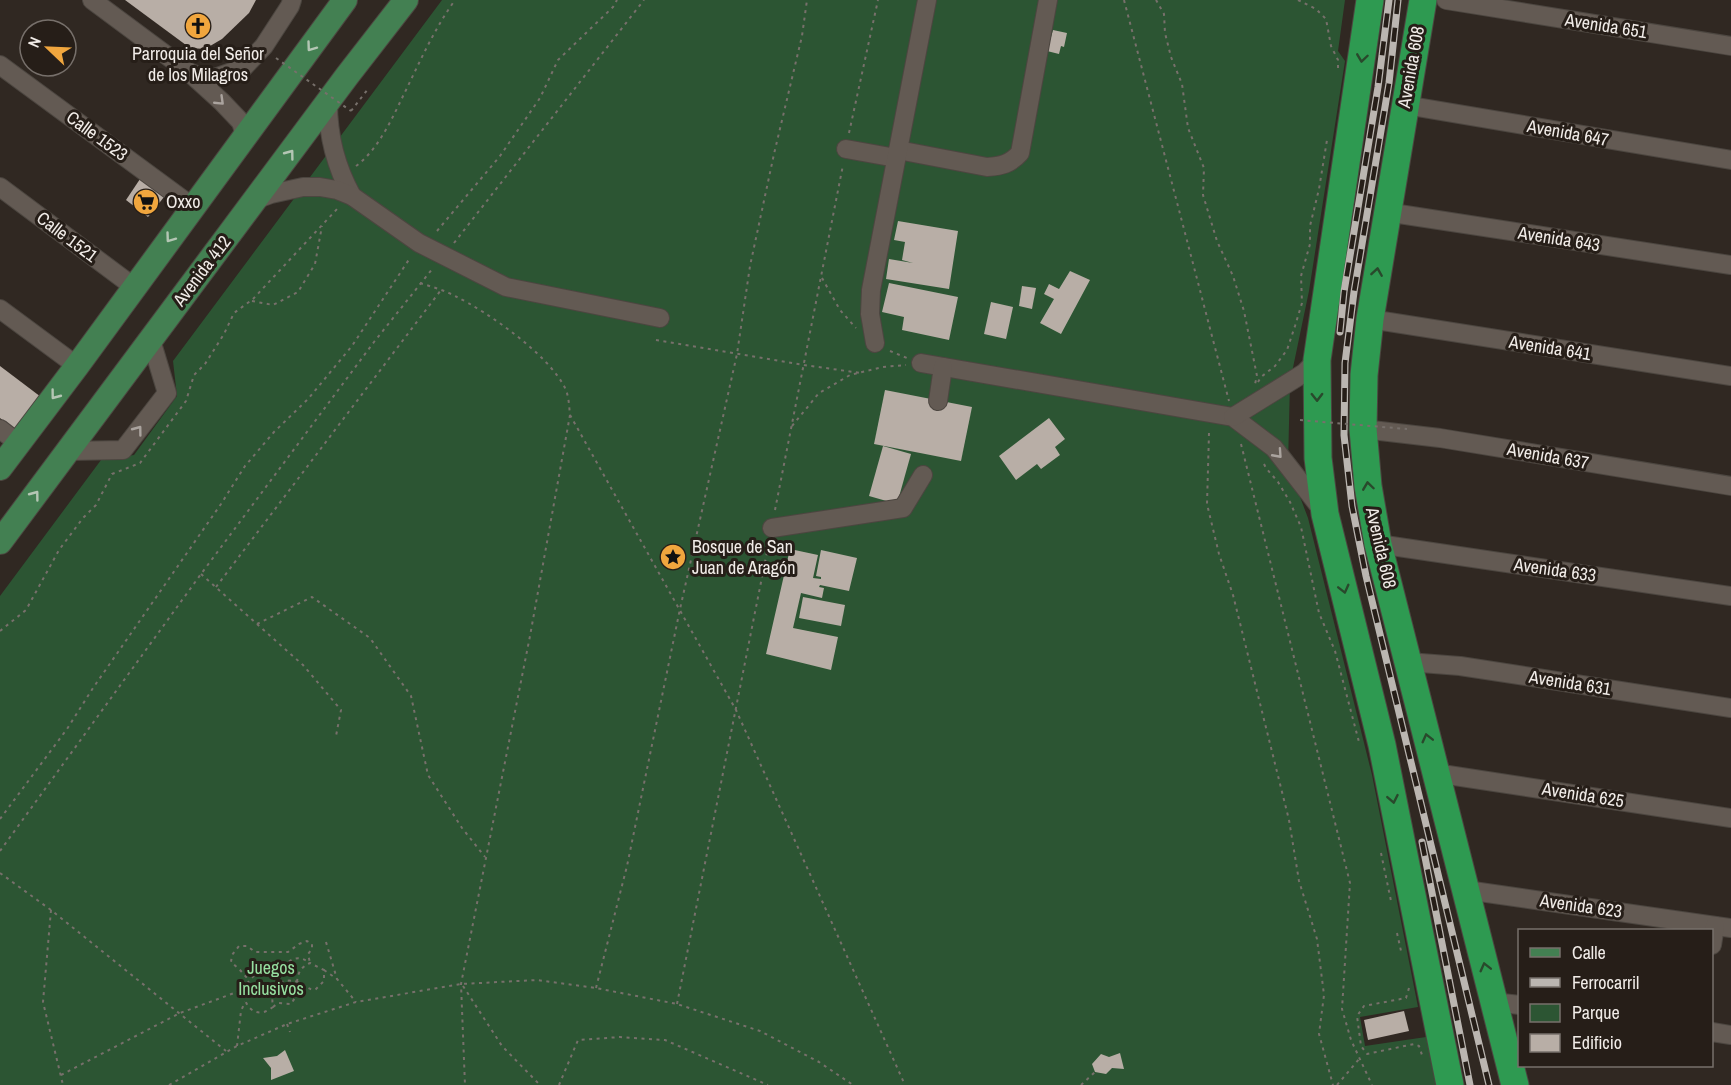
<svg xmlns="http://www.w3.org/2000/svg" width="1731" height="1085" font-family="'Archivo Narrow',sans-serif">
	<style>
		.green { fill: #2c5533 }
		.building { fill: #b8aea6 }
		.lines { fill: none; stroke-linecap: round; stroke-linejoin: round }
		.minor-casing { stroke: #4c4640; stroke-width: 20 }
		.major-casing { stroke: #4c4640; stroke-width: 26 }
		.highway-casing { stroke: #4c4640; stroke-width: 29 }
		.path { stroke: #77706b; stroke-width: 2; stroke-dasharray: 3 4.5; stroke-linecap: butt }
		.minor { stroke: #635a53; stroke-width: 18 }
		.major { stroke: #438052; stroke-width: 24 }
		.highway { stroke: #2e9a51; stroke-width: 27 }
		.rail-casing { stroke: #bbb6b1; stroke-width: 7 }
		.rail { stroke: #261e18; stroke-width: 4.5; stroke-dasharray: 14; stroke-linecap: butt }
		.path-bridge { stroke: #77706b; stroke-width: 2; stroke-dasharray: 3 4.5; stroke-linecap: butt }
		.oneway { stroke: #b4c6b4 }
		.oneway2 { stroke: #29492c }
		.oneway3 { stroke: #aaa39e }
		.labels { text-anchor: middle; stroke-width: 6; stroke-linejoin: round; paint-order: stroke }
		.street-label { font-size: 18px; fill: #f1ece8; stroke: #261e18 }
		.poi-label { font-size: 18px; fill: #f1ece8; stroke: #261e18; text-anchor: start }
		.park-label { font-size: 18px; fill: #97e0a1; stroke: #261e18 }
	</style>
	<rect width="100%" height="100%" fill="#302822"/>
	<polygon class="green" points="442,0 1345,0 1338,51 1345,61 1309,291 1290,382 1288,465 1308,518 1372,775 1418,1007 1360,1017 1365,1046 1426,1037 1437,1085 0,1085 0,596 101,460 134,455 177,396 173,361"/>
	<g class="building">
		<polygon points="125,0 256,0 249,13 222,39 205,49 190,48"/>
		<polygon points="1053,30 1067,33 1064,47 1061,46 1059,54 1047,51"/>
		<polygon points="140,179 164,197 148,217 126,200"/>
		<polygon points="898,221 958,231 949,289 886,279 889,259 913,263 902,260 905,242 894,240"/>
		<polygon points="1070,271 1090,280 1061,334 1040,323 1054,299 1044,294 1049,284 1059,289"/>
		<polygon points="889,283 958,297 949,340 902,330 904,317 882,312"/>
		<polygon points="1022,286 1036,288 1032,309 1019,306"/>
		<polygon points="991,302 1013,307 1006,339 984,334"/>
		<polygon points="0,366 41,397 16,431 0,418"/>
		<polygon points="885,390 972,407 961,461 874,444"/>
		<polygon points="1049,418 1065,439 1055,447 1060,455 1041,469 1037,464 1016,480 999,456"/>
		<polygon points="883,446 911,454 897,504 869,496"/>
		<polygon points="790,549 818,555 813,578 821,579 821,577 816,576 821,550 857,558 849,591 820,585 819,587 824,588 822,598 801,593 793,628 838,637 831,670 766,654"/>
		<polygon points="803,597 845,605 841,626 799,618"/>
		<polygon points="1404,1011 1409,1031 1368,1040 1364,1020"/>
		<polygon points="285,1050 294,1071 271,1080 271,1068 263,1058 277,1056"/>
		<polygon points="1120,1053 1124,1069 1112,1068 1106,1074 1095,1072 1092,1064 1101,1054 1109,1057"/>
	</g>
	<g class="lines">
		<g class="minor-casing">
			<g id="minor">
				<polyline points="92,0 189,72 222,102 241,122 245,135"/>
				<polyline points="1446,0 1731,46"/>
				<polyline points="0,65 193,207"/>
				<polyline points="193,74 212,79 243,68 264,46 290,6 292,0"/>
				<path d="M328 103C328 136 336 167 352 196"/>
				<polyline points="1405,105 1731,160"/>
				<polyline points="846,149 896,158"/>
				<path d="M898 150 987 167C1002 166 1010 164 1020 153L1048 0"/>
				<polyline points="0,187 134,287"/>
				<polyline points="255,200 271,194 303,187 320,187 337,190 352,196 419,243 506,287 660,318"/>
				<polyline points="1386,212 1731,265"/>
				<polyline points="0,309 77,366"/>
				<polyline points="1370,319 1731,376"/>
				<polyline points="875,343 870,314 871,290 927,0"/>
				<polyline points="921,363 1233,417 1274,448 1323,511"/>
				<polyline points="938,401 943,367"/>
				<polyline points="1233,417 1304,373 1317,360"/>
				<polyline points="0,429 18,443"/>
				<polyline points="1363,429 1440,438 1731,486"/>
				<polyline points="68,451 123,450 167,393 151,340"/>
				<polyline points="772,528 903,508 923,475"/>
				<polyline points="1378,544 1731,596"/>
				<polyline points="1408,662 1460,666 1731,708"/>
				<polyline points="1435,773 1731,818"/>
				<polyline points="1466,890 1731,928"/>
				<polyline points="1712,945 1715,926"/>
				<polyline points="1493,1002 1520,1005"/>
				<polyline points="1712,1032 1731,1035"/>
			</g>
		</g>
		<g class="major-casing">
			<g id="major">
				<polyline points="0,468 77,366 345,0"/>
				<polyline points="0,542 347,76 406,0"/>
			</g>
		</g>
		<g class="highway-casing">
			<g id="highway">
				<polyline points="1370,0 1317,360 1318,458 1325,514 1382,745 1450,1085"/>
				<polyline points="1423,0 1370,319 1364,375 1363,429 1368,486 1378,544 1515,1085"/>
			</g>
		</g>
		<g class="path">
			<polyline points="1124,0 1229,401"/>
			<polyline points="1156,0 1164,14 1165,33 1171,57 1182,84 1188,128 1204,168 1203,195 1217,241 1233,276 1244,311 1257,376 1255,384"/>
			<polyline points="1298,0 1316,9 1326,19 1331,46 1338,60 1338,69"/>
			<polyline points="351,111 368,89"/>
			<polyline points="849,133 878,0"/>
			<path d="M356 166C380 148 393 116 406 90 421 59 435 28 455 0"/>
			<polyline points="437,231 500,156 540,98 558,60 613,7 617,0"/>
			<polyline points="454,243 644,0"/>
			<polyline points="822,278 840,310 856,328"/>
			<path d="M420 283C432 287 444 290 455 296 488 312 549 355 565 388 569 396 569 406 570 415L530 636 461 984 465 1085"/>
			<polyline points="252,301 273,305 298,292 315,264 322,226"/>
			<polyline points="656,340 804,365 861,373"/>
			<polyline points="890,351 907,358"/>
			<polyline points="1258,382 1261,377 1275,366 1287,350 1295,326 1302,303 1301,276 1310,244 1310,226 1319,189 1327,140"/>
			<polyline points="570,415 736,710 905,1085"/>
			<polyline points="792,426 819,393 850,375 883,367 906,365"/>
			<polyline points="1209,433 1207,504 1219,554 1233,595 1289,820 1299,881 1317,939 1324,995 1319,1034 1333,1085"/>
			<polyline points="1241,444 1350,883 1342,1009 1351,1040 1372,1085"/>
			<polyline points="1264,464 1266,468 1278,482 1290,502 1301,527 1319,613 1335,651 1359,742"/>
			<polyline points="775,510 843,165"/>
			<polyline points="201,574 303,665 341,710 336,736"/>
			<polyline points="216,587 441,290"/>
			<polyline points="257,624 312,597 370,638 411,696 428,775 462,828 485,857"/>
			<polyline points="0,631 26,610 59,550 83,518 96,505 112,474 140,463 186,401 194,375 205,364 224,334 234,313 253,299 338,208"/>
			<polyline points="0,819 67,729 93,688 221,504 245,466 274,432 308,399 352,346 410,258"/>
			<polyline points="0,851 201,574 374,342 433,268"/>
			<polyline points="1381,853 1391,901"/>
			<polyline points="0,873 51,910 226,1051"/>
			<polyline points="51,910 43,1002 63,1085"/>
			<polyline points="1397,933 1401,951"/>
			<polyline points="326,942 337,979"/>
			<polyline points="324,970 337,979 356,1002"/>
			<path d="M297 982C298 972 301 967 310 963L324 970V981L315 990C306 989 306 985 298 982 278 976 270 990 273 1007 270 1009 267 1011 264 1012 249 1016 240 997 246 985 249 981 253 977 256 973L273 976C284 967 293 950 310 963"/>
			<polyline points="246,985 247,978 240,970 231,962 232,955 239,946 247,946 255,952 288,952 299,944 307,941 312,944 312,949 308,954 310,963"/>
			<polyline points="463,986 502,1046 540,1085"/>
			<polyline points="596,988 627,866 680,609 737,354 750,266 774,154 802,36 807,0"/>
			<polyline points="1409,988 1406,998 1364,1006 1357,1016 1361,1046 1367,1054 1414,1044 1419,1046 1422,1055"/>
			<polyline points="677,1004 769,542"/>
			<polyline points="273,1007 278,1003 291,1004 298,993 310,990"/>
			<polyline points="287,1024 290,1032"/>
			<polyline points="237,1046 241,1011 245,1002"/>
			<polyline points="61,1075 180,1013 245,989"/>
			<polyline points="169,1085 237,1046 287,1024 356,1002 461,984 537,980 596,988 677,1004 760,1031 819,1062 853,1085"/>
			<polyline points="559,1085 578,1040 620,1037 665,1040 768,1085"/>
			<polyline points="1081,1085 1095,1072"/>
			<polyline points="1337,1085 1360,1058"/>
		</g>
		<use href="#minor" class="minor"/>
		<use href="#major" class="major"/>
		<use href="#highway" class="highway"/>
		<g class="rail-casing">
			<g id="rail">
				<polyline points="1398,0 1389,83 1354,292 1345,363 1344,435 1352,506 1366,576 1489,1085"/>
				<polyline points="1340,332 1344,292 1378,87 1389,0"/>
				<polyline points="1422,842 1470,1085"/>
			</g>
		</g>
		<use href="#rail" class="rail"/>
		<g class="path-bridge">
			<polyline points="276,58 351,111"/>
			<polyline points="1300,420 1407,429"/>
		</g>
	</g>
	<defs><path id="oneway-chevron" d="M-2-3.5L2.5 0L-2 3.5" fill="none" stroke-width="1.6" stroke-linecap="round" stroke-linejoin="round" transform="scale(1.5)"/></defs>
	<g class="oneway">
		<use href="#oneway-chevron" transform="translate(311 47) rotate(126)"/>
		<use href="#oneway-chevron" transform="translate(290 154) rotate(-53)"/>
		<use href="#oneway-chevron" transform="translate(170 238) rotate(126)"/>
		<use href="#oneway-chevron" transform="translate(55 395) rotate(127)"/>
		<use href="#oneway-chevron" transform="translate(35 495) rotate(-53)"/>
	</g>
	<g class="oneway2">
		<use href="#oneway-chevron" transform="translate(1362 58) rotate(98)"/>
		<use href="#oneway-chevron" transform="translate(1377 272) rotate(-81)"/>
		<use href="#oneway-chevron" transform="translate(1317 397) rotate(89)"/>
		<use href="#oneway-chevron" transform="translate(1368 486) rotate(-98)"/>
		<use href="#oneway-chevron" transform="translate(1344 589) rotate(76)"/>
		<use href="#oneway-chevron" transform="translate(1427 738) rotate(-104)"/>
		<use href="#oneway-chevron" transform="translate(1393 799) rotate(79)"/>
		<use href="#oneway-chevron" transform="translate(1485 967) rotate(-104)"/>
	</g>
	<g class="oneway3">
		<use href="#oneway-chevron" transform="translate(220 101) rotate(44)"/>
		<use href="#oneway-chevron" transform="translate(138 430) rotate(-53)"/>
		<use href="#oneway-chevron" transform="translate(1278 454) rotate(48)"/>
	</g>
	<defs>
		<g id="church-disc" transform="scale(1.35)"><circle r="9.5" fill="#f0a63e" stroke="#261e18"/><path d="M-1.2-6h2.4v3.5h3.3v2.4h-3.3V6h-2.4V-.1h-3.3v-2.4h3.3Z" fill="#111"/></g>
		<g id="supermarket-disc" transform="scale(1.35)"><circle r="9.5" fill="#f0a63e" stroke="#261e18"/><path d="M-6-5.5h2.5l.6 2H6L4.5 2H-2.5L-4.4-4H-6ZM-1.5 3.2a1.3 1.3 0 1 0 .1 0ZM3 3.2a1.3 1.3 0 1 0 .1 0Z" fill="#111"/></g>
		<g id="sight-disc" transform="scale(1.35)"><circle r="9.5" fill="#f0a63e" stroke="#261e18"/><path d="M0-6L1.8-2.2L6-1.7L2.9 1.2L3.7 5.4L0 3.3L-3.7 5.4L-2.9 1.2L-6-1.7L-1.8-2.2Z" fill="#111"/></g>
	</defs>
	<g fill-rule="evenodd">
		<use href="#church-disc" x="198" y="26"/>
		<use href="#supermarket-disc" x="146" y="202"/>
		<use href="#sight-disc" x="673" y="557"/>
	</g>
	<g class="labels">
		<g class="street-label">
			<text transform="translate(1606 26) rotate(9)" y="6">Avenida 651</text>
			<text transform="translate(1411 67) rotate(-80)" y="6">Avenida 608</text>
			<text transform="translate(1568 133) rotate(10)" y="6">Avenida 647</text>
			<text transform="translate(97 136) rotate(36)" y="6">Calle 1523</text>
			<text transform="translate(67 237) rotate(37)" y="6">Calle 1521</text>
			<text transform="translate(1559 239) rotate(9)" y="6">Avenida 643</text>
			<text transform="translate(202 271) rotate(-53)" y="6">Avenida 412</text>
			<text transform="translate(1550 348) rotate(9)" y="6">Avenida 641</text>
			<text transform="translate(1548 456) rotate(10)" y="6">Avenida 637</text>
			<text transform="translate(1381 548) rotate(77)" y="6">Avenida 608</text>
			<text transform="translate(1555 570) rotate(8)" y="6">Avenida 633</text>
			<text transform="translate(1570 683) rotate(9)" y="6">Avenida 631</text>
			<text transform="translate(1583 795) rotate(9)" y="6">Avenida 625</text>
			<text transform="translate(1581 906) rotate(8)" y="6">Avenida 623</text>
		</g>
		<g class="poi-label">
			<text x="198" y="60" text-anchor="middle">Parroquia del Señor<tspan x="198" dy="21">de los Milagros</tspan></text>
			<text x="166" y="208">Oxxo</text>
			<text x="692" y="553">Bosque de San<tspan x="692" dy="21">Juan de Aragón</tspan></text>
		</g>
		<g class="park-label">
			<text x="271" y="974">Juegos<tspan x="271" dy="21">Inclusivos</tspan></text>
		</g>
	</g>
	<rect x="1518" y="929" width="195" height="138" fill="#261e18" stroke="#77706b" stroke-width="1.5"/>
	<rect x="1530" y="948" width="30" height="9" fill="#438052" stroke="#77706b" stroke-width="1.5"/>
	<text x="1572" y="959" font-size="18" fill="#f1ece8">Calle</text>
	<rect x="1530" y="978" width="30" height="9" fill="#bbb6b1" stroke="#77706b" stroke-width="1.5"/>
	<text x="1572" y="989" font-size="18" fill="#f1ece8">Ferrocarril</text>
	<rect x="1530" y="1004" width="30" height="18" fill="#2c5533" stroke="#77706b" stroke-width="1.5"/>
	<text x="1572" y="1019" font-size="18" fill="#f1ece8">Parque</text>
	<rect x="1530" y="1034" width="30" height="18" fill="#b8aea6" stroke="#77706b" stroke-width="1.5"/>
	<text x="1572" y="1049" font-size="18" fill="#f1ece8">Edificio</text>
	<g transform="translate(48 48) rotate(293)"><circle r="28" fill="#261e18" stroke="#77706b" stroke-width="1.5"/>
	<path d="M0-4.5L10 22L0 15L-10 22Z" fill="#f0a63e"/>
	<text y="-9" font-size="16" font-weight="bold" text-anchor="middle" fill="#f1ece8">N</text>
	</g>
</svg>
